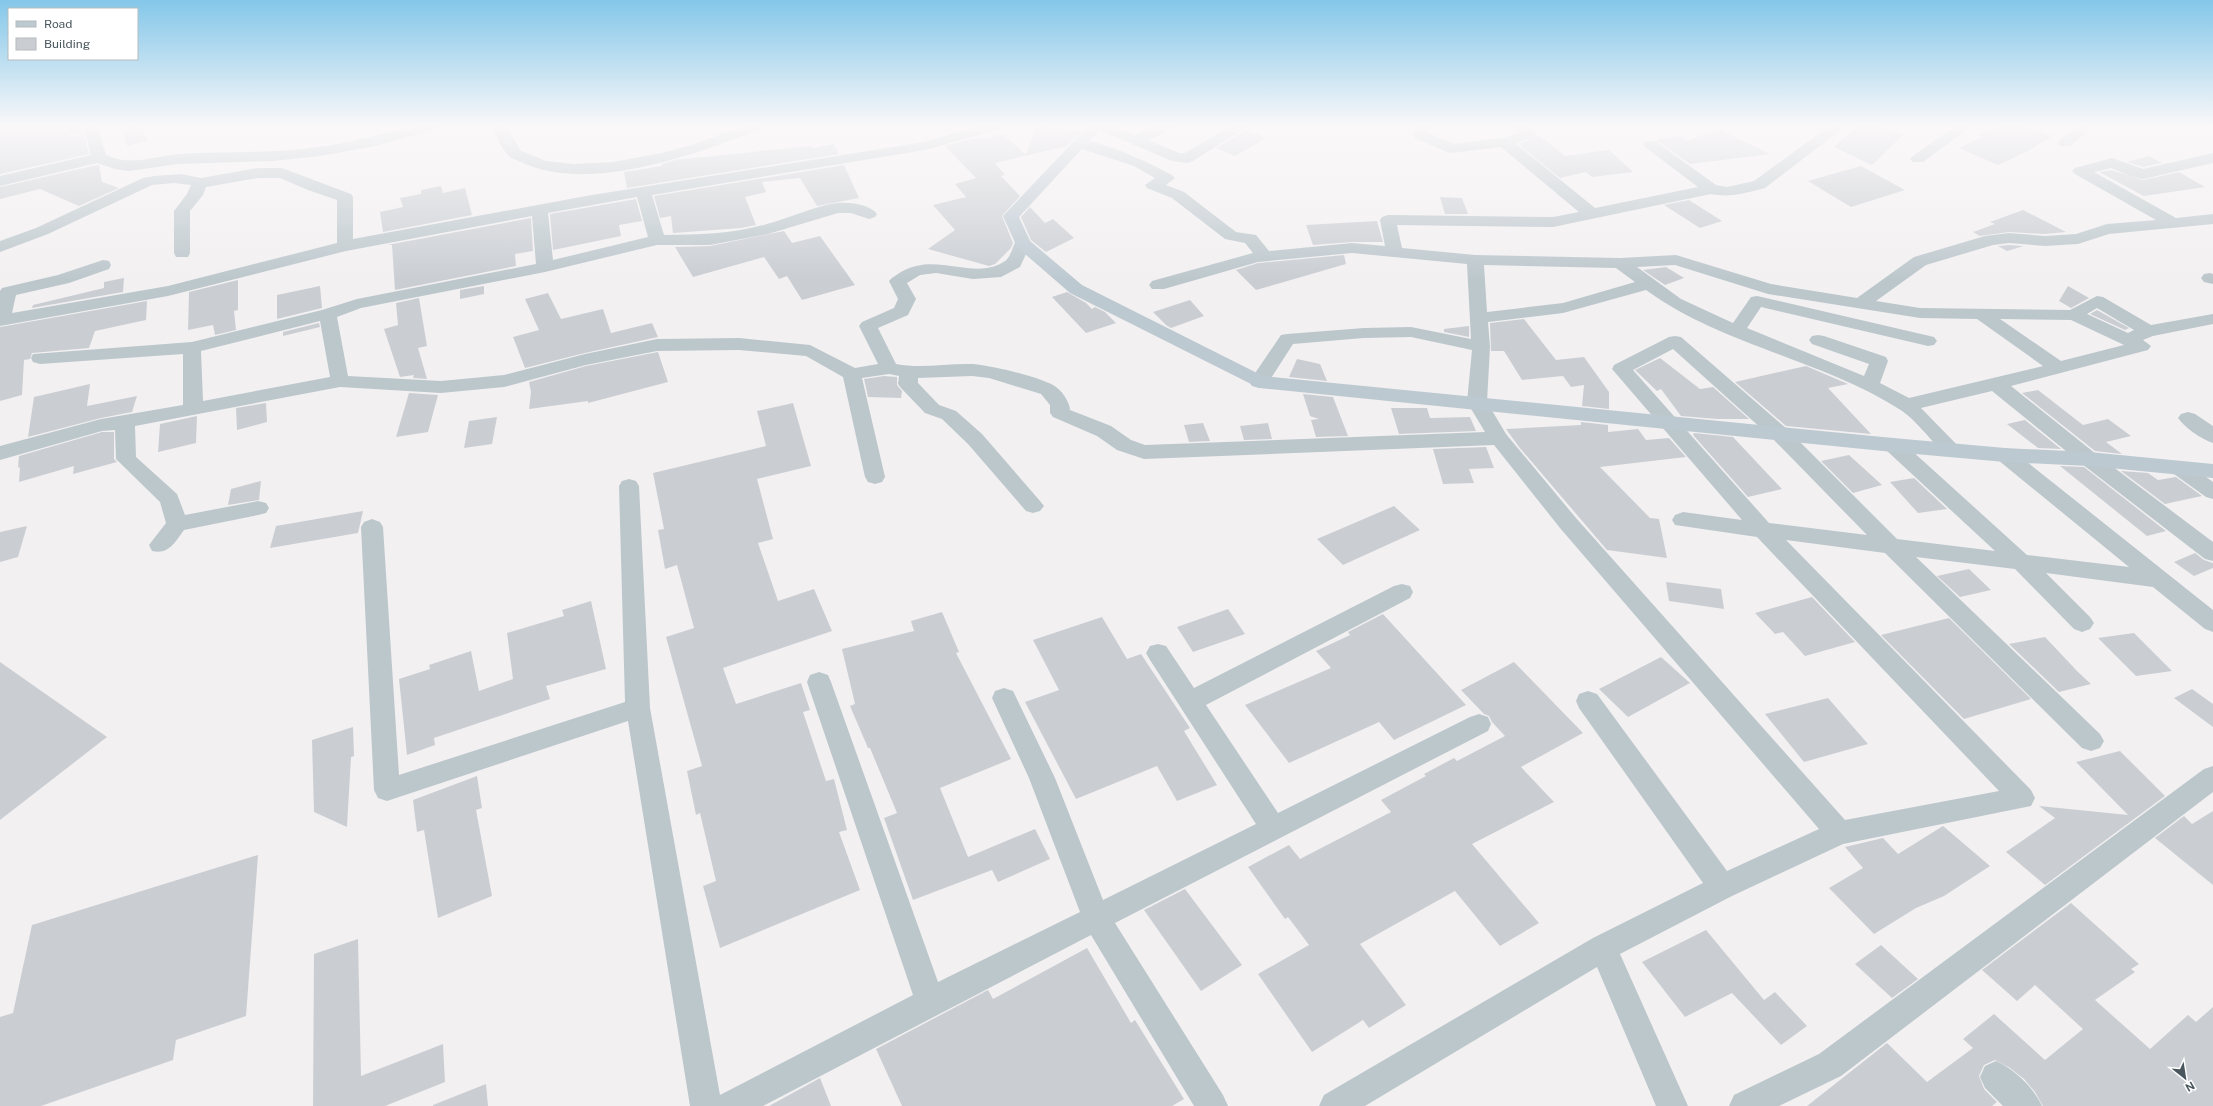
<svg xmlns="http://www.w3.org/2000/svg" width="2213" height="1106" font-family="'Public Sans',sans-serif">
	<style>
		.building { fill: #caced3 }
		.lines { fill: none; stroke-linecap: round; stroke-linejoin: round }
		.street { fill: #bcc7cc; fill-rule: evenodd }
		.secondary { fill: #bdc9d1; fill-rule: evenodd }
	</style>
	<rect width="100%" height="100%" fill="#f3f0f1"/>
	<g class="building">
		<polygon points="0,125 64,125 69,136 80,135 82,132 81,125 82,125 89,154 0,174"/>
		<polygon points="121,125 142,125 147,141 127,146"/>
		<polygon points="1037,125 1082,131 1067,146 995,163 1005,175 1001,176 1020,196 1002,216 1013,243 1011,248 995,264 989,266 928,249 955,230 933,205 966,197 955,184 976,178 945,146 974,138 975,139 988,138 1003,134 1026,155"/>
		<polygon points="1859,125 1875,125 1904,134 1872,165 1834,147"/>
		<polygon points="1999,125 2023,125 2052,136 2028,151 1998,165 1959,148 1982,137 1977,135"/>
		<polygon points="1718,129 1770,154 1690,164 1656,140 1680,136 1687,141"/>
		<polygon points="1246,130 1266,138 1235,156 1216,148"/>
		<polygon points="1537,136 1540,136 1565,156 1609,150 1633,172 1592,177 1586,172 1560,178 1518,144"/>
		<polygon points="834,144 839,154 627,188 624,172 662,166 662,164 675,160 811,146 812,148"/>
		<polygon points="2149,156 2162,163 2143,167 2127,162"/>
		<polygon points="97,165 99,165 102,182 119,188 79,206 40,189 0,199 0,187"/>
		<polygon points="844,165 859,198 817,206 800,178 762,182 766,192 745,197 756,225 741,228 673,233 671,216 660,218 654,196"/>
		<polygon points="1861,166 1905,190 1851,207 1808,181"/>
		<polygon points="2111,170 2143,180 2179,172 2205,187 2144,196 2099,172"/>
		<polygon points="441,186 443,193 465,188 472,215 383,232 380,212 403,207 400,198 421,194 421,190"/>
		<polygon points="1440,197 1462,198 1468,214 1445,214"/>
		<polygon points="636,199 642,221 619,225 621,236 553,250 550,214"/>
		<polygon points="1689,200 1722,221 1700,228 1664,205"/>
		<polygon points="1030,207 1045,223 1053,219 1074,238 1046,252 1031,240 1021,217"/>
		<polygon points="2023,210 2066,232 2045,234 2009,232 1980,236 1973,232 1995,224 1990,222"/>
		<polygon points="531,218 533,251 515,254 516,266 395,290 392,245 387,245"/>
		<polygon points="1377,221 1383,242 1352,242 1313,245 1306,225"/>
		<polygon points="784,231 792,243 820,236 855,285 802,300 787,276 779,279 764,257 693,277 675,247 710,246"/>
		<polygon points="2009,245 2024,246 2007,251 1998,246"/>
		<polygon points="1344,255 1346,264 1256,290 1236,270 1258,263"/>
		<polygon points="1666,267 1684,278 1665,285 1643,270"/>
		<polygon points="124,278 123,292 32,308 33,305 104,288 104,282"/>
		<polygon points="238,280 238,310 234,311 236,330 215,335 213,325 188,330 189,292"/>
		<polygon points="320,286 322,308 277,319 277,295"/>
		<polygon points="484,286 484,294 460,299 460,290"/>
		<polygon points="2068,286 2089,298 2071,308 2059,301"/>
		<polygon points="1067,292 1086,303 1092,309 1095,307 1105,312 1116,323 1086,333 1052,297"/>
		<polygon points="548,293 561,319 603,309 611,333 652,323 658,337 585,353 525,368 513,337 539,330 525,299"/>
		<polygon points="419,298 427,346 418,348 427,379 413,378 414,375 400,377 384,329 398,325 396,303"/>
		<polygon points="1190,300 1204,316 1171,328 1166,325 1153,312"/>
		<polygon points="147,301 146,320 95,331 89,348 32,353 30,359 24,360 22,395 0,401 0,327"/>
		<polygon points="2097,310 2129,328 2125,330 2090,314"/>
		<polygon points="1524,319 1556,360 1584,357 1609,392 1609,409 1582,406 1584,385 1571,387 1563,376 1522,380 1504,351 1491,351 1490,323"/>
		<polygon points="319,323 320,327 283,336 283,332"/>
		<polygon points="1469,326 1469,337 1444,332 1444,329"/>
		<polygon points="658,352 668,382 588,403 588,401 529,409 531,392 529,382 586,366"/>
		<polygon points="1660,358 1700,389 1713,387 1749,419 1717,419 1681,416 1661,389 1657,391 1635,370"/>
		<polygon points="1297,359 1320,364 1327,381 1289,377"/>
		<polygon points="1806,366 1848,384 1828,388 1871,434 1786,426 1735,382"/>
		<polygon points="884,376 897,377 897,385 902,391 901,398 868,397 864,379"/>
		<polygon points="90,384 87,406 137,396 132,412 101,418 28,437 34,397"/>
		<polygon points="2038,390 2083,425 2108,419 2131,436 2106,442 2122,454 2095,451 2022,393"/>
		<polygon points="409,393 438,395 428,432 396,437"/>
		<polygon points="1303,394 1333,397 1348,436 1316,437 1311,420 1319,419 1310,416"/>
		<polygon points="266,403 267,422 237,430 236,408"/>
		<polygon points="793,403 811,466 757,479 773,539 758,543 778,601 814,589 832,631 723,668 736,704 801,683 810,710 803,712 826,781 834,779 847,830 839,832 860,890 720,948 703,886 716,881 700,813 696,815 687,771 702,766 666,637 694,628 677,565 665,569 658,530 664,529 653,473 766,446 757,411"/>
		<polygon points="1391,408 1427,408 1430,418 1470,417 1476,431 1399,434"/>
		<polygon points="197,416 196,443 158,452 160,424"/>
		<polygon points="497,417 492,444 464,448 469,421"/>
		<polygon points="2025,420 2061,449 2038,448 2007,424"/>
		<polygon points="1581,422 1608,425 1608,432 1638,429 1646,440 1669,438 1686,457 1600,467 1650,518 1659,519 1667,558 1607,550 1519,447 1506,429 1581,425"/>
		<polygon points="1203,423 1210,441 1189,442 1184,425"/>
		<polygon points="1268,423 1272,439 1244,440 1240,426"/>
		<polygon points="102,432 114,432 114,459 117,462 73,474 74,466 19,482 20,467 18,468 19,456"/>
		<polygon points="1694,433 1733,437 1782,489 1748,497 1693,435"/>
		<polygon points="1486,447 1494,468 1469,469 1474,483 1443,484 1433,449"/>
		<polygon points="1849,455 1882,485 1853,493 1821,461"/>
		<polygon points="2060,466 2084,467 2166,531 2147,536"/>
		<polygon points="2121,471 2148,473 2158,480 2176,477 2202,496 2165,504"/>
		<polygon points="1914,478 1947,509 1918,513 1890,482"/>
		<polygon points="261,481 259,500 228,505 231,489"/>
		<polygon points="1394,506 1420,530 1343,565 1317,539"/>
		<polygon points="363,511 358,533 270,548 276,526"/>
		<polygon points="27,526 18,557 0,562 0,532"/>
		<polygon points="2195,553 2204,560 2213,563 2213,568 2194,576 2174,562"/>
		<polygon points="1969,569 1991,590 1960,597 1937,576"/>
		<polygon points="1666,582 1721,589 1724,609 1669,601"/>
		<polygon points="1812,597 1855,642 1805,656 1783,632 1775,634 1755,613"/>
		<polygon points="591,601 606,669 546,686 550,699 434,738 435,745 407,755 399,679 430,669 429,665 471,651 479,691 513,679 507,633 564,616 562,610"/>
		<polygon points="1228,609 1245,634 1193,652 1177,627"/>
		<polygon points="942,612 959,652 956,653 1011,759 940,788 968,857 1035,829 1050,859 998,882 992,870 913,900 884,818 897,813 870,748 868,748 850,706 855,704 842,649 914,631 911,621"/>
		<polygon points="1383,614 1466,705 1394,740 1379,722 1289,763 1245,705 1331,668 1316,651 1350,635 1348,632"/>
		<polygon points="1102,617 1127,659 1141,654 1190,728 1184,731 1217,785 1177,801 1157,766 1076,799 1025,702 1059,690 1033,640"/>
		<polygon points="1949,618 2031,699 1964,719 1881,635"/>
		<polygon points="2134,633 2172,671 2136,676 2098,638"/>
		<polygon points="2045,637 2078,672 2091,684 2059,692 2009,644"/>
		<polygon points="1661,657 1690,683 1628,717 1599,689"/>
		<polygon points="0,662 107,737 0,820"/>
		<polygon points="1514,662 1583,733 1521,767 1554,802 1472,844 1539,923 1500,946 1455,891 1360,944 1406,1005 1369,1028 1363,1020 1312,1052 1258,974 1309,945 1288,917 1285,919 1248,867 1289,845 1300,859 1391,812 1381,800 1426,776 1424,774 1454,758 1457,761 1505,736 1492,722 1489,716 1484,714 1461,690"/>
		<polygon points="2192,689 2213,704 2213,727 2174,698"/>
		<polygon points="1828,698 1868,744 1804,762 1765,714"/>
		<polygon points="353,727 354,756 351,757 347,827 314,812 312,740"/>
		<polygon points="2120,751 2165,796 2045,885 2006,852 2055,818 2039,806 2128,815 2076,762"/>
		<polygon points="477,776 482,808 476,810 492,896 438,918 424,830 417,832 413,800"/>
		<polygon points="2213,811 2213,885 2155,838 2184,816 2192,824"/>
		<polygon points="1943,826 1990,866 1944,896 1916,908 1874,934 1829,888 1863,868 1845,847 1883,838 1898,854"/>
		<polygon points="258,855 246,1016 176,1040 173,1060 41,1106 0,1106 0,1017 13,1013 32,925"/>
		<polygon points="1185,889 1242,965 1201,991 1144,910"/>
		<polygon points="2071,903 2139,964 2131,969 2135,972 2095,1000 2150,1049 2188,1015 2196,1022 2213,1007 2213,1106 2043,1106 2035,1092 2024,1079 2010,1068 1995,1060 1984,1065 1979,1076 1984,1089 1997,1102 1992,1106 1807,1106 1887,1043 1927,1082 1973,1048 1963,1039 1994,1014 2045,1060 2083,1029 2035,985 2017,1001 1982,970"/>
		<polygon points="1706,930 1764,1000 1775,992 1807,1026 1781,1045 1732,993 1685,1017 1642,962"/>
		<polygon points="358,939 361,1076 443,1044 445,1082 385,1106 313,1106 314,954"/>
		<polygon points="1881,945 1918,979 1892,998 1855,964"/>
		<polygon points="1087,948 1131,1023 1135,1020 1184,1099 1172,1106 902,1106 876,1049 988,990 993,999"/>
		<polygon points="820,1078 831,1106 769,1106"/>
		<polygon points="486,1084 488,1106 433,1106 433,1105"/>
	</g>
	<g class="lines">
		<g class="street">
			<polygon points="65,125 79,125 81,131 79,134 69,134"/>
			<path d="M83 125H97L106 155C131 167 154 156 180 154 226 151 273 154 319 147 361 142 402 125 444 125L442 128 370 147 320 156 272 161 178 164 129 171 115 169 97 163 0 186V176L91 155Z"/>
			<path d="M491 125H505L521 151 546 161 574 164 613 162 662 153 695 144 745 125H765L763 128C698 153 597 192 528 165 523 162 513 160 509 156 501 149 496 134 491 125Z"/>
			<path d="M983 125H1006L1004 128 925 150 652 195 664 235C699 235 733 234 767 224 790 218 814 206 837 203 849 202 870 204 877 214L875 217 869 219 851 213H838L768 234 710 245H657L545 272 361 308 337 317 348 376 441 381 504 375 585 354 657 339 739 338 810 345 855 368 878 364 859 326 862 322 894 308 898 299 889 281C892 277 897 275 901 272 937 251 975 282 1005 261 1011 257 1013 245 1017 239H1029L1031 243 1020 267 1001 277 973 279 936 273 920 275 907 283 916 299 908 315 878 328 896 364C922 369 947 363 973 364 994 366 1035 376 1053 385 1061 389 1070 402 1070 410L1111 426 1131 440 1145 445 1485 432 1467 402 1472 350 1411 337 1364 338 1293 344 1266 386 1259 388 1252 386 1249 382 1281 335 1287 334 1364 328 1411 327 1471 339 1467 264 1352 253 1258 262 1164 289H1152L1149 285 1152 281 1253 253 1245 243 1225 239 1172 198 1147 188 1145 185 1155 178 1134 166 1076 147 1074 144 1076 141C1094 136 1154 165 1172 175L1175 178 1166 185 1184 192 1236 232 1256 235 1269 251 1352 243 1385 246 1380 220 1382 217 1388 215 1553 217 1579 212 1501 147 1452 153 1447 152 1415 138 1413 135 1416 125H1430L1428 133 1454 144 1502 138 1519 133 1510 125H1527L1537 134 1535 137 1515 143 1595 208 1698 187 1645 147 1643 144 1645 141H1655L1716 185 1727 187 1754 181 1831 125H1847L1765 188C1745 193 1731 198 1711 194L1553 227 1397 225 1402 248 1475 255 1620 258 1676 255 1771 284 1857 298 1914 257 1985 236 2009 233 2045 236 2076 234 2107 224 2156 220 2075 174 2072 171 2075 168 2112 158 2143 169 2213 153V163L2143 179 2130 176 2111 168 2094 172 2176 218 2213 214V224L2109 234 2078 244 2045 246 2009 243 1993 245 1926 265 1876 301 1920 308 2070 310 2097 296 2103 297 2151 325 2213 314V324L2153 336 2143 340 2151 346 2148 350 2011 386 2096 454 2213 542V561L2205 559 2082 464 1992 391 1921 408 1961 449 1958 454 1951 456 1944 454C1931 440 1914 418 1899 409 1820 359 1721 345 1646 290L1563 313 1488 322 1490 347 1487 402 1506 434 1576 518 1845 820 1999 791 1757 537 1675 525 1672 520 1675 515 1683 512 1742 520 1612 369 1614 365 1669 337 1675 336 1681 337 1787 429 1897 539 1995 551 1886 450 1883 445 1886 440 1893 438 1900 440 2027 555 2129 567 1998 460 1995 455 1998 450 2005 448 2012 450 2213 610V632L2205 629 2153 587 2046 573 2090 617 2094 623 2090 629 2082 632 2074 629 2015 569 1916 557 2100 734 2104 741 2100 748 2091 751 2082 748 1885 553 1786 540 2031 790 2035 798 2031 806 1843 844 1732 896 1620 954 1688 1106H1656L1597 967 1365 1106H1319L1324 1095 1593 938 1703 883 1579 708 1576 701 1579 694 1588 691 1597 694 1727 871 1819 829 1560 528 1494 445 1144 459 1117 450 1097 436 1053 417 1050 413V405L1041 394 989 378 972 376 918 378V383L939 405 956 411 982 434 1040 501 1044 506 1040 511 1033 513 1026 511 968 444 942 419 925 413 901 388 898 384 899 376 889 374 862 378 885 477 882 482 875 484 868 482 865 477 843 377 806 356 739 350 657 351 586 365 504 387 441 393 340 387 135 426 136 457 177 494 185 515 258 501 266 503 269 508 266 513 258 515 184 530C175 542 169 555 152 551L149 545 166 523 160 502 116 459 115 430 102 431 0 460V446L101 419 183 405V354L40 364 33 362 31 358 33 354 192 342 322 310 357 299 536 264 532 216 346 251 168 296 0 326V291L2 288 58 275 103 260 109 261 111 265 109 269 69 283 16 295 12 313 168 286 337 243V200L308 190 280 178H258L206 187 203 195 190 211V253L188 257H176L174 253V211L187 194 191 185 174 183 152 185 48 234 0 252V241L36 228 143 178 154 176 181 174 201 178 258 168H282L351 194 353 197V239L586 196 924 142ZM637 197 648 237 553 260 548 213ZM1484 265 1616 268 1635 282 1563 303 1487 312ZM1675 265 1768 294 1920 318 1977 319 2043 366 1909 398 1880 383 1888 361 1886 357 1824 336 1818 335 1812 336 1809 340 1812 344 1869 364 1864 376 1747 328 1761 307 1928 346 1934 345 1937 341 1934 337 1757 296 1751 297 1733 323 1681 299 1637 267ZM2097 308 2134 330 2128 333 2087 314ZM2000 319 2071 320 2124 345 2061 361ZM320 321 330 377 203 401 201 351ZM1673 349 1773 439 1867 535 1769 523 1633 370Z"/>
			<polygon points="1093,125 1112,125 1135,135 1158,125 1177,125 1175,128 1148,140 1179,153 1185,153 1233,125 1250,125 1193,161 1188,163 1172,161 1095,128"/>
			<polygon points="1957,125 1973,125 1923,162 1913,162 1910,159 1913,156"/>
			<polygon points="2079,125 2095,125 2070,146 2060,146 2058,143 2060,140"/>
			<polygon points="2210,273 2213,274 2213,284 2204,282 2201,278 2204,274"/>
			<path d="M2188 412 2195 414 2213 426V443C2201 439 2185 428 2178 418L2181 414Z"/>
			<polygon points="2181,462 2188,464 2213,482 2213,499 2206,497 2174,474 2171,469 2174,464"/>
			<polygon points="629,479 636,481 639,486 650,708 720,1095 913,995 807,682 810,675 819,672 828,675 831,682 938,982 1080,912 1029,778 992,698 995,691 1004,688 1013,691 1055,778 1103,900 1256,824 1150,660 1146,653 1150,646 1158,644 1166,646 1194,688 1394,586 1402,584 1410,586 1413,592 1410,598 1206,705 1278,813 1470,717 1479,714 1488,717 1491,724 1488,731 1115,923 1223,1095 1228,1106 1194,1106 1091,935 763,1106 690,1106 628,721 387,801 378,798 374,790 361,527 364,522 372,519 380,522 383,527 399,775 625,702 619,486 622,481"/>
			<polygon points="2213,766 2213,792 1841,1076 1779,1106 1729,1106 1734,1095 1819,1054 2204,769"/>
			<path d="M1996 1061C2014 1069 2034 1088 2042 1106H2003L1985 1088 1980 1077 1985 1066Z"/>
		</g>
		<polygon class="secondary" points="1089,125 1104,125 1019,217 1030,241 1082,285 1263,376 1893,438 2005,448 2089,452 2213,464 2213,478 2089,466 2005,462 1893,452 1259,388 1070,293 1017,247 1003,216"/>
	</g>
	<linearGradient id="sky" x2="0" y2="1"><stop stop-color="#84c7e9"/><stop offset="0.45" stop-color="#faf8f9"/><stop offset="1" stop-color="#faf8f9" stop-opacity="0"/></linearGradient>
	<rect width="2213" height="280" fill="url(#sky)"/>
	<rect x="8" y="8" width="130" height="52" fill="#ffffff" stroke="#b6bbbe"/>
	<rect x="16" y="21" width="20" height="6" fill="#bdc9d1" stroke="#b6bbbe"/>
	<text x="44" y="28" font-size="12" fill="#49565d">Road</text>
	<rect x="16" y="38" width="20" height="12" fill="#caced3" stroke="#b6bbbe"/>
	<text x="44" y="48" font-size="12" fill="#49565d">Building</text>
	<g transform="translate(2185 1078) rotate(150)" stroke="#ffffff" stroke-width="3" paint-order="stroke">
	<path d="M0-3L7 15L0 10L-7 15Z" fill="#49565d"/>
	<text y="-6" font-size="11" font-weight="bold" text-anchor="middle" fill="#49565d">N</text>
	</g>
</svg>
